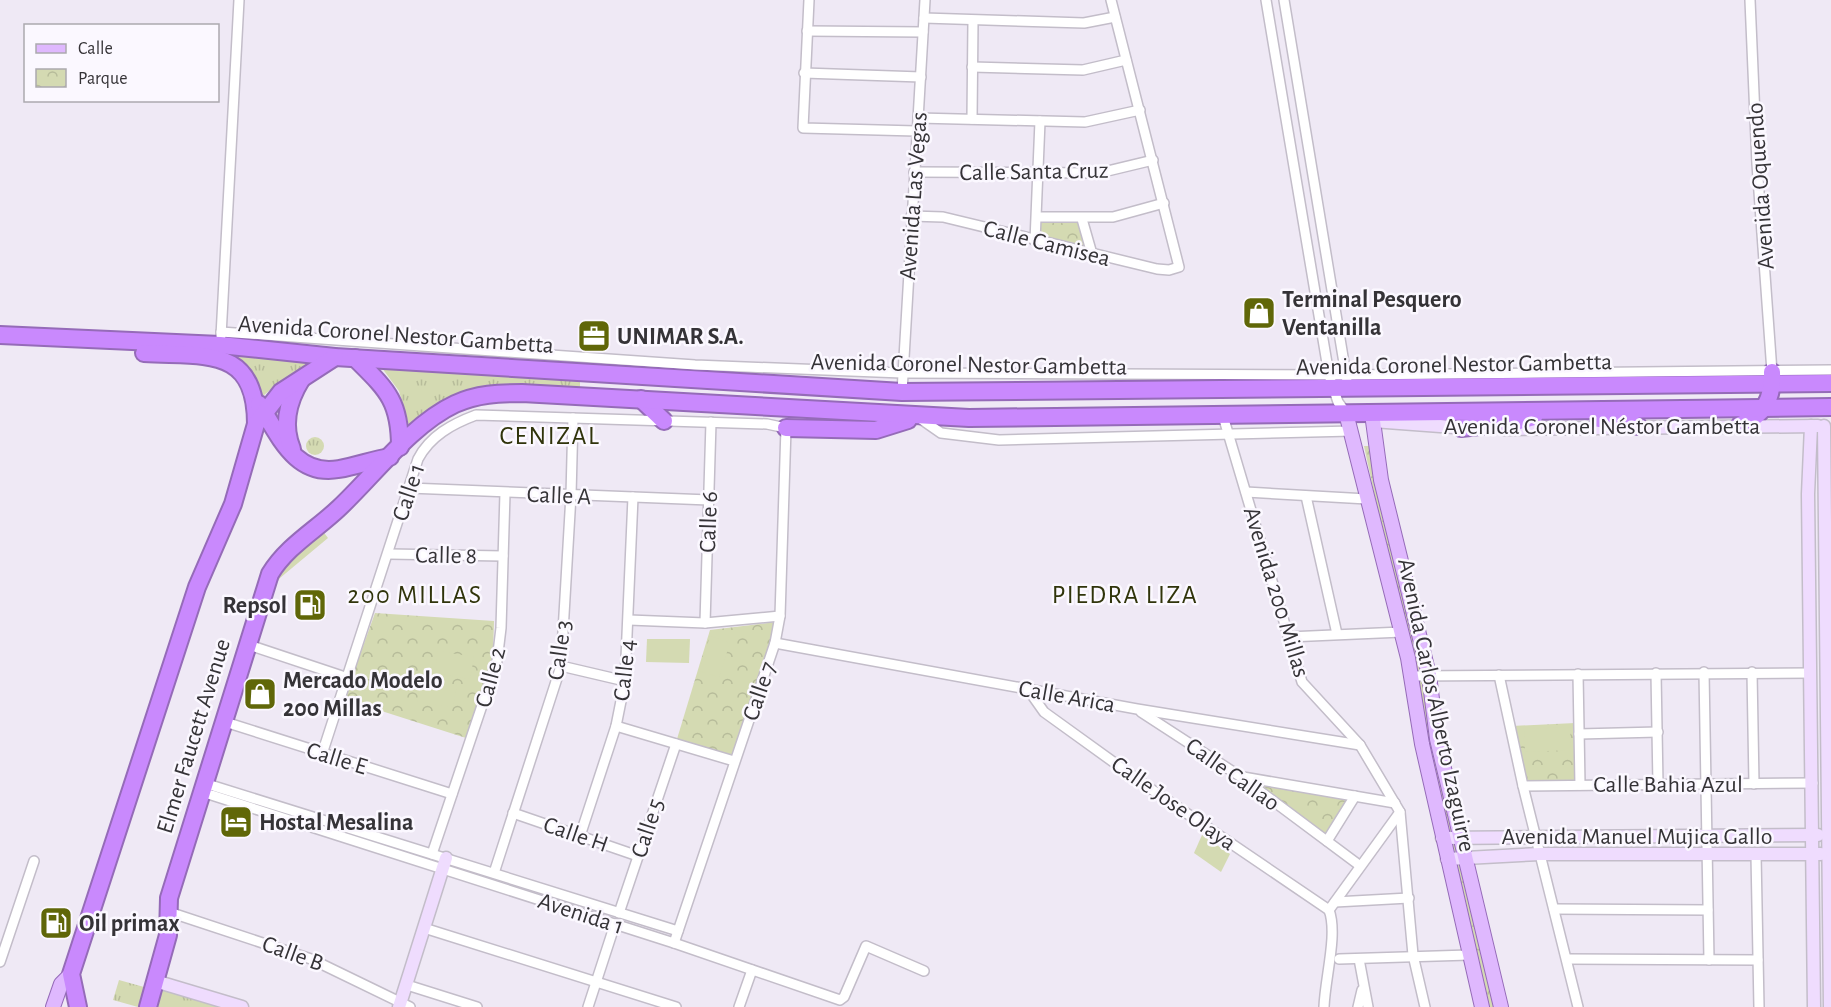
<svg xmlns="http://www.w3.org/2000/svg" width="1831" height="1007" font-family="'Alegreya Sans',sans-serif">
	<style>
		.grass { fill: url(#grass-tufts) }
		.park { fill: url(#park-crowns) }
		.garden { fill: #d4dab2 }
		.lines { fill: none; stroke-linecap: round; stroke-linejoin: round }
		.street-casing { stroke: #c3bdc9; stroke-width: 12 }
		.secondary-casing { stroke: #c3bdc9; stroke-width: 15 }
		.primary-casing { stroke: #956bb8; stroke-width: 16 }
		.highway-casing { stroke: #956bb8; stroke-width: 20 }
		.street { stroke: #fff; stroke-width: 9 }
		.secondary { stroke: #efdcfe; stroke-width: 12 }
		.primary { stroke: #dfb8fe; stroke-width: 14 }
		.highway { stroke: #c989fd; stroke-width: 16 }
		.labels { text-anchor: middle; stroke-width: 5; stroke-linejoin: round; paint-order: stroke }
		.street-label { font-size: 24px; fill: #353337; stroke: #fbf8ff }
		.poi-label { font-size: 24px; font-weight: bold; fill: #353337; stroke: #fbf8ff; text-anchor: start }
		.neighbourhood-label { font-size: 26px; letter-spacing: 1.5px; fill: #30340b; stroke: #fbf8ff }
	</style>
	<defs>
		<pattern id="grass-tufts" width="24" height="20" patternUnits="userSpaceOnUse" patternTransform="scale(1.5)"><rect width="24" height="20" fill="#d4dab2"/><path d="M3 7l-1-3M5 7V3M7 7l1-3M15 17l-1-3M17 17v-4M19 17l1-3" fill="none" stroke="#b7bc9a"/></pattern>
		<pattern id="park-crowns" width="20" height="18" patternUnits="userSpaceOnUse" patternTransform="scale(1.5)"><rect width="20" height="18" fill="#d4dab2"/><path d="M2 6a3 3 0 1 1 6 0M12 15a3 3 0 1 1 6 0" fill="none" stroke="#b7bc9a"/></pattern>
	</defs>
	<rect width="100%" height="100%" fill="#efe9f5"/>
	<g class="grass">
		<polygon points="216,353 307,361 308,365 282,380 263,396 255,378 242,363"/>
		<path d="M382 368 580 379V389C540 387 493 378 455 394 438 402 424 415 409 426L399 391Z"/>
		<circle cx="315" cy="446" r="9"/>
		<polygon points="322,530 328,538 280,578 274,587 273,584 295,552"/>
		<polygon points="119,980 144,987 138,1007 113,1000"/>
		<polygon points="164,990 224,1007 155,1007 160,991"/>
	</g>
	<g class="park">
		<polygon points="1041,221 1082,221 1086,249 1041,238 1039,235"/>
		<polygon points="1364,446 1371,446 1421,661 1496,1007 1489,1007 1471,940"/>
		<polygon points="375,613 494,621 493,654 466,738 344,699"/>
		<polygon points="776,622 734,756 677,739 710,630"/>
		<polygon points="1575,723 1576,783 1526,783 1512,726"/>
		<polygon points="1262,783 1350,798 1328,833 1323,834 1261,787"/>
	</g>
	<g class="garden">
		<polygon points="710,636 730,643 719,677 699,671"/>
		<polygon points="647,639 690,639 689,663 646,662"/>
		<polygon points="438,651 474,657 470,679 435,673"/>
		<polygon points="421,679 457,685 453,707 417,701"/>
		<polygon points="1570,727 1571,750 1525,752 1524,729"/>
		<polygon points="1202,835 1230,854 1221,872 1194,853"/>
	</g>
	<g class="lines">
		<g class="street-casing">
			<g id="street">
				<polyline points="809,0 803,128 916,131"/>
				<polyline points="1266,0 1329,375 1338,402 1346,413"/>
				<polyline points="1284,0 1347,381"/>
				<polyline points="1750,0 1757,164 1772,372"/>
				<polyline points="924,18 1084,23 1115,17"/>
				<polyline points="807,31 923,32"/>
				<polyline points="972,67 1083,70 1126,60"/>
				<polyline points="804,73 921,77"/>
				<polyline points="918,118 1085,122 1140,110"/>
				<polyline points="972,119 973,21"/>
				<polyline points="914,172 1099,173 1153,160"/>
				<polyline points="911,216 943,217 1157,269 1169,270 1179,267 1111,0"/>
				<polyline points="1037,217 1113,217 1164,203"/>
				<polyline points="1082,219 1092,254"/>
				<polyline points="1035,241 1040,121"/>
				<polyline points="221,332 695,365 902,373 1346,375 1831,370"/>
				<polyline points="221,336 239,0"/>
				<polyline points="902,392 925,0"/>
				<polyline points="1223,416 1302,682 1360,745 1400,812 1413,955 1425,1007"/>
				<polyline points="918,417 941,433 999,440 1352,431"/>
				<polyline points="409,488 709,500"/>
				<polyline points="1246,492 1367,499"/>
				<polyline points="1306,496 1337,634"/>
				<polyline points="389,554 503,556"/>
				<polyline points="629,620 705,623 780,616"/>
				<polyline points="705,623 711,422"/>
				<polyline points="1288,637 1402,632"/>
				<polyline points="775,643 1137,709 1360,745"/>
				<polyline points="246,644 348,678"/>
				<polyline points="561,666 625,681"/>
				<polyline points="1704,672 1709,960"/>
				<polyline points="1752,672 1754,784"/>
				<polyline points="1656,673 1658,785"/>
				<polyline points="1578,674 1580,785"/>
				<polyline points="1499,675 1523,786 1578,1007"/>
				<polyline points="1412,676 1811,673"/>
				<polyline points="1027,688 1044,712 1148,787 1329,910"/>
				<polyline points="1141,712 1241,777 1359,865"/>
				<polyline points="222,721 452,794"/>
				<polyline points="616,726 734,761"/>
				<polyline points="1579,734 1658,732"/>
				<path d="M322 754 418 459C430 436 452 424 476 415L767 424 786 428 780 616 775 643 674 943"/>
				<polyline points="1243,777 1395,803"/>
				<polyline points="204,783 678,931"/>
				<polyline points="1523,786 1813,783"/>
				<polyline points="202,792 674,943 840,1000 844,997 866,946 924,971"/>
				<polyline points="513,813 638,856"/>
				<polyline points="580,836 616,726 625,681 633,497"/>
				<polyline points="1327,841 1355,796"/>
				<polyline points="432,854 497,661 501,628 505,493"/>
				<polyline points="1756,855 1759,1007"/>
				<polyline points="494,873 561,666 571,495 573,418"/>
				<polyline points="1335,902 1409,898"/>
				<polyline points="1554,909 1708,910"/>
				<polyline points="1329,910 1400,812"/>
				<polyline points="169,912 311,959 410,1007"/>
				<polyline points="619,913 676,744"/>
				<polyline points="424,928 676,1007"/>
				<polyline points="1339,959 1469,955"/>
				<polyline points="1359,959 1368,1007"/>
				<polyline points="1567,959 1758,960"/>
				<polyline points="0,962 34,861"/>
				<polyline points="407,985 477,1007"/>
				<polyline points="588,1007 615,924"/>
				<polyline points="739,1007 752,970"/>
				<path d="M1324 1007C1325 978 1338 934 1329 910"/>
				<polyline points="1358,1007 1362,990"/>
			</g>
		</g>
		<g class="secondary-casing">
			<g id="secondary">
				<polyline points="1373,421 1467,428"/>
				<polyline points="1811,426 1808,494 1814,1007"/>
				<polyline points="1824,426 1830,1007"/>
				<polyline points="1503,429 1818,426"/>
				<polyline points="1442,838 1818,835"/>
				<polyline points="1447,859 1540,854 1821,854"/>
				<polyline points="155,981 242,1007"/>
				<polyline points="399,1007 446,858"/>
			</g>
		</g>
		<g class="primary-casing">
			<g id="primary">
				<polyline points="1346,413 1408,658 1422,744 1482,1007"/>
				<polyline points="1373,421 1381,480 1429,675 1437,739 1501,1007"/>
				<polyline points="53,1007 61,984 71,974"/>
			</g>
		</g>
		<g class="highway-casing">
			<g id="highway">
				<polyline points="0,335 220,345 335,357 902,392 1831,383"/>
				<path d="M144 353C204 357 256 345 256 424"/>
				<path d="M355 358C386 389 400 400 400 447"/>
				<polyline points="641,399 664,421"/>
				<path d="M259 404C279 435 295 477 339 469 356 466 373 460 390 457"/>
				<polyline points="1599,419 1626,421 1638,426"/>
				<path d="M1740 425C1765 415 1773 398 1772 372"/>
				<polyline points="786,428 876,430 908,420"/>
				<polyline points="1461,428 1515,422 1534,417"/>
				<path d="M292 449C282 425 288 401 301 380"/>
				<polyline points="78,1007 71,974 197,587 233,504 256,424 281,392 335,357"/>
				<path d="M148 1007 168 935 169 898 270 574C287 546 316 530 339 508 374 475 412 424 455 404 477 394 499 393 522 393L969 418 1831 407"/>
			</g>
		</g>
		<use href="#street" class="street"/>
		<use href="#secondary" class="secondary"/>
		<use href="#primary" class="primary"/>
		<use href="#highway" class="highway"/>
	</g>
	<defs>
		<g id="shop-square" transform="scale(1.725)"><rect x="-9" y="-9" width="18" height="18" rx="4" fill="#606708" stroke="#fbf8ff"/><path d="M-5-2.5h2.3a2.7 3.5 0 0 1 5.4 0H5L5.5 6h-11ZM-1.5-2.5h3a1.5 2.3 0 0 0-3 0Z" fill="#fff"/></g>
		<g id="office-square" transform="scale(1.725)"><rect x="-9" y="-9" width="18" height="18" rx="4" fill="#606708" stroke="#fbf8ff"/><path d="M-6-3h4V-5.5h4V-3h4V5H-6ZM-1-4.5V-3h2v-1.5ZM-6 0V1H6V0Z" fill="#fff"/></g>
		<g id="fuel-square" transform="scale(1.725)"><rect x="-9" y="-9" width="18" height="18" rx="4" fill="#606708" stroke="#fbf8ff"/><path d="M-5.5-6h7V0h2V4h1.3V-2.5L3-4.5l.8-.8L6-3V5H2.5V1h-1V6h-7ZM-4.2-4.7v3.2H.2V-4.7Z" fill="#fff"/></g>
		<g id="hotel-square" transform="scale(1.725)"><rect x="-9" y="-9" width="18" height="18" rx="4" fill="#606708" stroke="#fbf8ff"/><path d="M-6-4.5h1.5V1H6V5H4.5V3h-9V5H-6ZM-4 0a1.8 1.8 0 1 1 3.6 0ZM.5 0V-2.5h3Q6-2.5 6 0Z" fill="#fff"/></g>
	</defs>
	<g fill-rule="evenodd">
		<use href="#shop-square" x="1259" y="313"/>
		<use href="#office-square" x="594" y="336"/>
		<use href="#fuel-square" x="310" y="605"/>
		<use href="#shop-square" x="260" y="694"/>
		<use href="#hotel-square" x="236" y="822"/>
		<use href="#fuel-square" x="56" y="923"/>
	</g>
	<g class="labels">
		<g class="street-label">
			<text transform="translate(1034 171) rotate(-1)" y="8">Calle Santa Cruz</text>
			<text transform="translate(1760 186) rotate(-94)" y="8">Avenida Oquendo</text>
			<text transform="translate(913 196) rotate(-86)" y="8">Avenida Las Vegas</text>
			<text transform="translate(1047 243) rotate(14)" y="8">Calle Camisea</text>
			<text transform="translate(396 334) rotate(4)" y="8">Avenida Coronel Nestor Gambetta</text>
			<text transform="translate(969 364) rotate(1)" y="8">Avenida Coronel Nestor Gambetta</text>
			<text transform="translate(1454 364) rotate(-1)" y="8">Avenida Coronel Nestor Gambetta</text>
			<text x="1602" y="434">Avenida Coronel Néstor Gambetta</text>
			<text transform="translate(408 492) rotate(-72)" y="8">Calle 1</text>
			<text transform="translate(559 495) rotate(2)" y="8">Calle A</text>
			<text transform="translate(708 522) rotate(-88)" y="8">Calle 6</text>
			<text transform="translate(446 555) rotate(1)" y="8">Calle 8</text>
			<text transform="translate(1277 592) rotate(73)" y="8">Avenida 200 Millas</text>
			<text transform="translate(559 650) rotate(-82)" y="8">Calle 3</text>
			<text transform="translate(624 670) rotate(-84)" y="8">Calle 4</text>
			<text transform="translate(490 677) rotate(-75)" y="8">Calle 2</text>
			<text transform="translate(759 691) rotate(-71)" y="8">Calle 7</text>
			<text transform="translate(1067 696) rotate(10)" y="8">Calle Arica</text>
			<text transform="translate(1437 705) rotate(78)" y="8">Avenida Carlos Alberto Izaguirre</text>
			<text transform="translate(193 736) rotate(-73)" y="8">Elmer Faucett Avenue</text>
			<text transform="translate(337 758) rotate(17)" y="8">Calle E</text>
			<text transform="translate(1233 774) rotate(35)" y="8">Calle Callao</text>
			<text x="1668" y="792">Calle Bahia Azul</text>
			<text transform="translate(1174 803) rotate(35)" y="8">Calle Jose Olaya</text>
			<text transform="translate(647 828) rotate(-72)" y="8">Calle 5</text>
			<text transform="translate(576 834) rotate(19)" y="8">Calle H</text>
			<text x="1637" y="844">Avenida Manuel Mujica Gallo</text>
			<text transform="translate(581 913) rotate(18)" y="8">Avenida 1</text>
			<text transform="translate(293 953) rotate(20)" y="8">Calle B</text>
		</g>
		<g class="poi-label">
			<text x="1282" y="307">Terminal Pesquero<tspan x="1282" dy="28">Ventanilla</tspan></text>
			<text x="617" y="344">UNIMAR S.A.</text>
			<text x="287" y="613" text-anchor="end">Repsol</text>
			<text x="283" y="688">Mercado Modelo<tspan x="283" dy="28">200 Millas</tspan></text>
			<text x="259" y="830">Hostal Mesalina</text>
			<text x="79" y="931">Oil primax</text>
		</g>
		<g class="neighbourhood-label">
			<text x="550" y="444">CENIZAL</text>
			<text x="415" y="603">200 MILLAS</text>
			<text x="1125" y="603">PIEDRA LIZA</text>
		</g>
	</g>
	<rect x="24" y="24" width="195" height="78" fill="#fbf8ff" stroke="#aca9af" stroke-width="1.5"/>
	<rect x="36" y="44" width="30" height="9" fill="#dfb8fe" stroke="#aca9af" stroke-width="1.5"/>
	<text x="78" y="54" font-size="18" fill="#353337">Calle</text>
	<rect x="36" y="69" width="30" height="18" fill="url(#park-crowns)" stroke="#aca9af" stroke-width="1.5"/>
	<text x="78" y="84" font-size="18" fill="#353337">Parque</text>
</svg>
